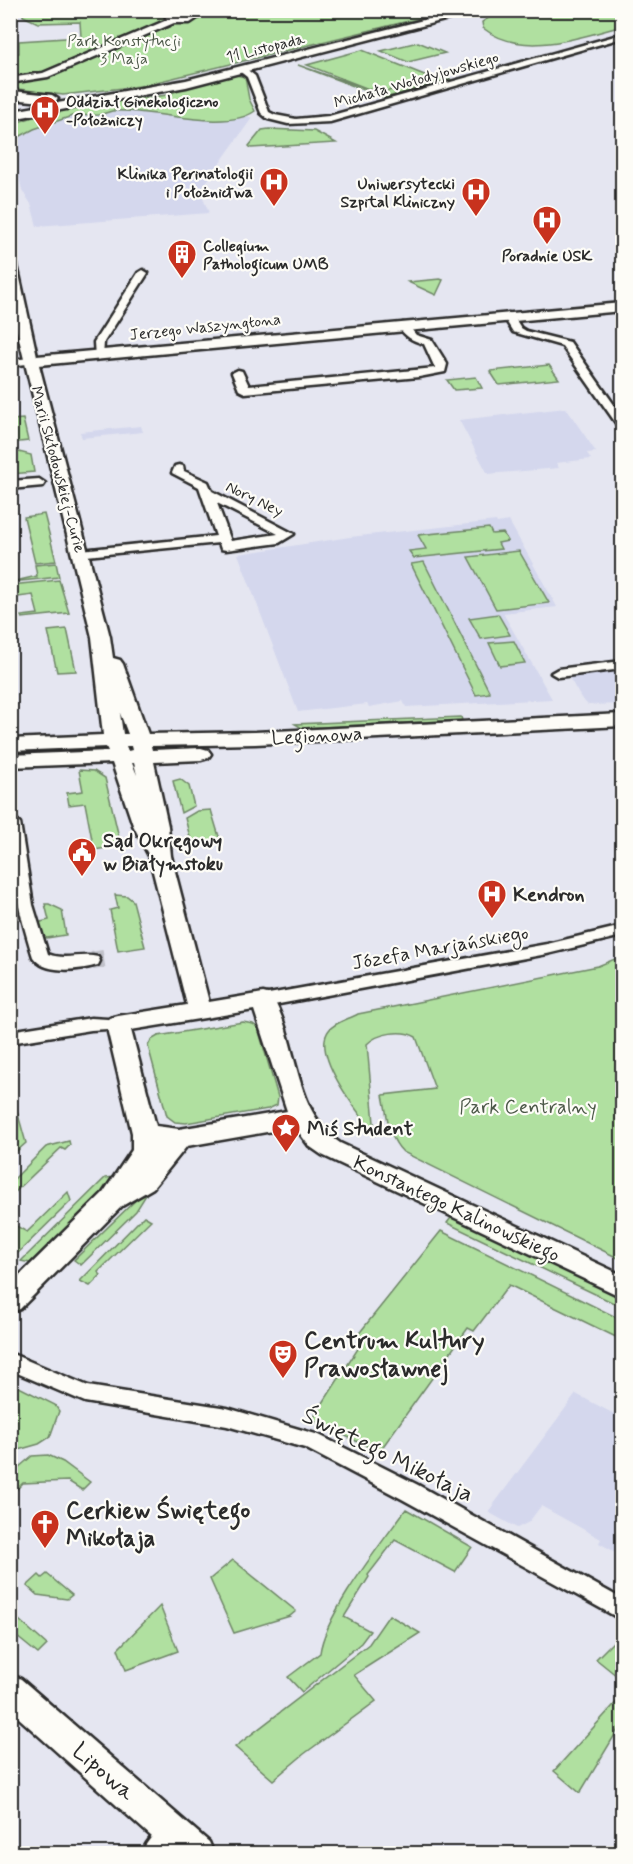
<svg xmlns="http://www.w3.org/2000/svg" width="633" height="1864" font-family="Mynerve,sans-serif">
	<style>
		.built { fill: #d4d7ed }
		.green { fill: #b0e0a0; stroke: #6e8666; stroke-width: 1.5 }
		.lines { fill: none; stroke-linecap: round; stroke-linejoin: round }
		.street-tunnel-far1 { stroke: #c0c1c9; stroke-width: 14; stroke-dasharray: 14 7; stroke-linecap: butt }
		.street-tunnel { stroke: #c0c1c9; stroke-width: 18; stroke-dasharray: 18 9; stroke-linecap: butt }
		.street-casing { stroke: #2b2b2b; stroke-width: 5 }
		.secondary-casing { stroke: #2b2b2b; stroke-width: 5 }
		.street { fill: #fdfcf7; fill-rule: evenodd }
		.secondary { fill: #fdfcf7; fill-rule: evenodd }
		.labels { text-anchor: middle; stroke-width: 4.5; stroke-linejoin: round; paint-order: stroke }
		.far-park-label { font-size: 16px; fill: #4c5848; stroke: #fdfcf7 }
		.far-street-label { font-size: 16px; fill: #2b2b2b; stroke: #fdfcf7 }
		.far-poi-label { font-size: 16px; font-weight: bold; fill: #2b2b2b; stroke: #fdfcf7; text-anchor: start }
		.street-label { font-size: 20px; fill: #2b2b2b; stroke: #fdfcf7 }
		.poi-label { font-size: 20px; font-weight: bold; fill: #2b2b2b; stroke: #fdfcf7; text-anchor: start }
		.park-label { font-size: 20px; fill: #4c5848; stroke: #fdfcf7 }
		.near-poi-label { font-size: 24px; font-weight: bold; fill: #2b2b2b; stroke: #fdfcf7; text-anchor: start }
		.near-street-label { font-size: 24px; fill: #2b2b2b; stroke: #fdfcf7 }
	</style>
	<rect width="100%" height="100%" fill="#e5e6f1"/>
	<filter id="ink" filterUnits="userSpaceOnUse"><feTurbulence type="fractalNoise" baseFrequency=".0167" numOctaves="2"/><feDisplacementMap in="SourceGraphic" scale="12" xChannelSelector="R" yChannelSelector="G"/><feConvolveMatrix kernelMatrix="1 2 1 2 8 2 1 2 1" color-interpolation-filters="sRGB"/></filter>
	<g filter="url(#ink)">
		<g class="built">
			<polygon points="114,102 245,115 252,118 200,191 209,213 37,226 31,204 22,190 11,141 11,126"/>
			<polygon points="566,408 596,452 587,453 591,459 556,463 559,468 488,474 459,420"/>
			<polygon points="141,426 143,432 82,438 80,432"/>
			<polygon points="496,521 497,523 509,521 557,607 503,613 552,699 406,707 403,701 369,707 367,704 298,712 238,554 350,537"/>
			<polygon points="622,668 622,704 588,705 581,698 569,677 572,674"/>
			<polygon points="576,1394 622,1418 622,1551 619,1550 617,1553 599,1543 601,1539 541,1506 529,1522 517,1528 488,1512"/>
		</g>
		<g class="green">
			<path d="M508 10 622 11V26C581 37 522 59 483 28L482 22 493 15Z"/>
			<polygon points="23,11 450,11 140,86 63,95 11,88 11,54 19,53 19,41 81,37 80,22 38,23 23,16"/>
			<polygon points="418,42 445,53 408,62 381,51"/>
			<polygon points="362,50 432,78 381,93 441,77 451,79 385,98 298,65 379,93 307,65"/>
			<path d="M236 75 245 77 249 99 255 111C225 133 149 108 112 111L99 115 72 116 34 129 15 139H11L10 125 50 111 167 95 181 89Z"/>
			<polygon points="269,129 314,131 336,143 251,148 249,146 262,130"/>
			<polygon points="440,279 443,280 436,295 408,282"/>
			<polygon points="549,365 559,379 499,385 490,371"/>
			<polygon points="476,377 482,388 454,390 447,380"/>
			<polygon points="23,419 28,441 11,443 11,420"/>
			<polygon points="11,450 31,455 34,472 11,474"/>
			<polygon points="44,514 56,561 35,563 24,517"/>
			<polygon points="489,528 492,534 503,533 508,541 498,543 501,549 414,558 409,551 426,549 418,535"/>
			<polygon points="519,551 549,603 496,609 468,557"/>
			<polygon points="424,562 490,693 476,695 411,564"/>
			<polygon points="56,563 59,577 11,582 37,576 35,565"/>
			<polygon points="59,580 69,613 22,618 21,616 38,614 33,595 11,598 11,585"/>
			<polygon points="498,614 510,635 481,639 469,618"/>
			<polygon points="67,629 76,671 57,672 48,631"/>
			<polygon points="514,641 525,663 500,666 489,643"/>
			<polygon points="461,717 462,720 302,728 295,724"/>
			<polygon points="79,770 94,771 105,778 121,846 94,850 85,803 69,805 67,793 83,791"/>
			<polygon points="180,779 189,786 194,806 181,813 173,781"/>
			<polygon points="211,810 220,840 192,845 185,818 197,811"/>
			<polygon points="115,895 127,896 133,901 145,947 118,951 110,910 118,908"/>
			<polygon points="45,904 49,904 62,910 66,935 47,938 41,936 38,926 41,922 49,920"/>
			<path d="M622 956V1260L403 1152C388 1138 387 1114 383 1095L435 1089 416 1037C402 1029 378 1033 367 1044L375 1134C360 1115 310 1054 329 1030 335 1022 349 1019 358 1014L598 966Z"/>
			<polygon points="243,1022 253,1024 258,1028 278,1097 277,1105 268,1109 186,1123 175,1122 167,1116 148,1046 151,1040 158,1036"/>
			<polygon points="17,1111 26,1143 11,1156 11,1112"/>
			<polygon points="69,1141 70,1145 65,1150 61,1148 11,1196 11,1182 46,1147"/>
			<polygon points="114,1177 117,1178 30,1263 21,1261 105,1178"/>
			<polygon points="68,1192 71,1201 18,1253 11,1248 11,1223 27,1232"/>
			<polygon points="143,1193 146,1195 136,1211 81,1265 74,1260"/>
			<polygon points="454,1214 622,1295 622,1307 447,1223"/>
			<polygon points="144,1216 151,1220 98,1272 101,1275 90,1286 80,1281"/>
			<polygon points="441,1231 622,1320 622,1340 509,1285 474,1331 468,1328 379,1452 312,1420 363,1341 357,1336"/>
			<polygon points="11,1383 55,1405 59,1411 50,1437 39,1444 11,1452"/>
			<polygon points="48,1455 63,1462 90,1482 82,1490 68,1481 23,1483 11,1495 11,1474 32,1456"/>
			<path d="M406 1509 472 1547 455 1572 395 1540 368 1575 369 1577 344 1617 370 1631 361 1643 302 1692 288 1677 320 1653C325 1614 381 1544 406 1509Z"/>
			<polygon points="233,1560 296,1611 290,1616 234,1633 210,1579"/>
			<polygon points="47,1574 72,1595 67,1599 37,1595 27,1586 39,1575 42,1578"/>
			<polygon points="160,1606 178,1651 126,1670 118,1649"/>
			<polygon points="10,1612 47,1645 38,1654 11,1632"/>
			<polygon points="389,1615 420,1633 354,1675 376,1701 304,1754 273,1780 235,1747 369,1644"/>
			<polygon points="622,1633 622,1680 596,1659"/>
			<polygon points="622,1696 622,1723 580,1793 554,1771"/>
		</g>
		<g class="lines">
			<polyline class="street-tunnel-far1" points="10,811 12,823"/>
			<polyline class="street-tunnel" points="92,961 104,959"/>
			<g class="street-casing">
				<g id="street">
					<path d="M178 10 192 12 199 17 190 23H174L48 77 10 83V78L43 73 167 20 165 15ZM178 15 189 17H173Z"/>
					<polygon points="622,34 622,38 330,122 288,124 268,119 261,113 247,77 238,70 245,68 255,76 269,112 275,115 296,119 329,116"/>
					<polygon points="143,270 148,273 104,342 103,357 95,357 94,342 138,273"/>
					<polygon points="508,313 512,314 521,328 526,331 570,342 622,416 622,427 618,426 562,346 513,332 503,316"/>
					<path d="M403 323 407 324 416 335 432 340 447 364 445 372 419 377 245 393 239 390 232 373 238 370 242 371 249 386 435 368 424 344C411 340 406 337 398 326Z"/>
					<polygon points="31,358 37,361 35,363 10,366 10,360"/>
					<path d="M179 465 183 466 184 471 208 482 212 491 294 534 279 543 226 550 221 549 219 543 76 557 75 554 81 550 216 536 199 487 172 473 175 466ZM217 503 278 534 231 541Z"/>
					<polygon points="39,479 45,483 43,486 10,489 10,481"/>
					<polygon points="622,661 622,669 558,677 551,673 558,669"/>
					<path d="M10 819 17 820 20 823 33 905 48 954C65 961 81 953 98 957L100 961 98 965C80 970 45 975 33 957 17 905 10 873 10 819Z"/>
					<polygon points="622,926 622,936 547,954 263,1007 257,1005 254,1001 257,997 263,995 547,944"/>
					<polygon points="91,1018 124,1020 127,1024 124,1028 91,1030 10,1043 10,1031"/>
					<polygon points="10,1353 88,1386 227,1408 319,1435 418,1485 622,1599 622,1620 402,1499 305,1448 227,1426 85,1402 10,1370"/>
					<path d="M174 1820 183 1823 186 1832 183 1841 171 1854H141C147 1840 160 1825 174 1820Z"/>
				</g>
			</g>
			<g class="secondary-casing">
				<g id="secondary">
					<polygon points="463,10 483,10 186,87 17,118 11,114 13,111 186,80"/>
					<polygon points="12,91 52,95 58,99 52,103 12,99"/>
					<path d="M10 261 17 265 37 356 622 303V311L39 365 110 637 113 658 120 660 123 664 148 734 255 732 622 714V726L255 744 151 746 152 750 201 748 208 750 211 754 208 758 201 760 154 762 168 826 171 856 209 1002 263 993 271 995C299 1040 292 1110 340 1143L622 1275V1297L322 1155 309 1146 295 1127 187 1146 153 1188 122 1206 20 1309 10 1312V1285L103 1193 132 1150V1133L106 1024 110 1018 118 1016 187 1005 149 856 133 825 112 763 10 767V755L108 751 106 747 10 751V739L103 735 92 637 10 302ZM120 713 128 734H123ZM126 746H131L132 750 128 751ZM132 763H134L137 775ZM254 1010 287 1111 179 1129 156 1126 131 1030Z"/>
					<polygon points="10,1674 21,1679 209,1842 214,1854 171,1854 10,1710"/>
				</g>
			</g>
			<use href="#street" class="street"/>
			<use href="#secondary" class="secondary"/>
		</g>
	</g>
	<defs>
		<g id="hospital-pin" transform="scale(1.5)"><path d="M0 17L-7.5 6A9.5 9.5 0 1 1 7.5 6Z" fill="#c8321e" stroke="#fdfcf7"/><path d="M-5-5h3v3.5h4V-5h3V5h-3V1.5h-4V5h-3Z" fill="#fff"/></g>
		<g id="building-pin" transform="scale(1.5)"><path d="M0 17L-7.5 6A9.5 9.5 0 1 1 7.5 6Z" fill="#c8321e" stroke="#fdfcf7"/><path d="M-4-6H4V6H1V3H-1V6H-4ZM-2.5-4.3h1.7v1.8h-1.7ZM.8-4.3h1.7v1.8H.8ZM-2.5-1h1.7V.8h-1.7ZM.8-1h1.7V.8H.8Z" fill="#fff"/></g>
		<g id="civic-pin" transform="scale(1.5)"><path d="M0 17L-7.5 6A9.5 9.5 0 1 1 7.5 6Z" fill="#c8321e" stroke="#fdfcf7"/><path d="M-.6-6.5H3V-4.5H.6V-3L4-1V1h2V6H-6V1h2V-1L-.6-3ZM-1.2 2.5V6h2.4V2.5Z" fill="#fff"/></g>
		<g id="sight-pin" transform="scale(1.5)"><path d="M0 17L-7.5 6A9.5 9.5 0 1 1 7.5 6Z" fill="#c8321e" stroke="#fdfcf7"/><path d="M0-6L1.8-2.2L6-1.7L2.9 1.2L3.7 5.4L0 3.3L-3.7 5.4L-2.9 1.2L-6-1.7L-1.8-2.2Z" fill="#fff"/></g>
		<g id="theatre-pin" transform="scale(1.5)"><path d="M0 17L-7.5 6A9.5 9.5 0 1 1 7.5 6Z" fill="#c8321e" stroke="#fdfcf7"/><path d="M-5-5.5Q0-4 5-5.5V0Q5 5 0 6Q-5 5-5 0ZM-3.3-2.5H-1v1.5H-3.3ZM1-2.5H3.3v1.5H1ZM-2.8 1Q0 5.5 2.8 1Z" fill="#fff"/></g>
		<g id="church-pin" transform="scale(1.5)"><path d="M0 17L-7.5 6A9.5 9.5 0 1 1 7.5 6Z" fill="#c8321e" stroke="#fdfcf7"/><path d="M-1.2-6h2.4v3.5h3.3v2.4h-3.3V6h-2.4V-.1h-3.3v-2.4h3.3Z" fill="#fff"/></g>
	</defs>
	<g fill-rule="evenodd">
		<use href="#hospital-pin" x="45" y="110"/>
		<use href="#hospital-pin" x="274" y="182"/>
		<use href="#hospital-pin" x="476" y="192"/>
		<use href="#hospital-pin" x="547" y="220"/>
		<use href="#building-pin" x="182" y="254"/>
		<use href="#civic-pin" x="82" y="852"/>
		<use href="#hospital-pin" x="492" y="894"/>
		<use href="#sight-pin" x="286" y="1128"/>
		<use href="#theatre-pin" x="283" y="1354"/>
		<use href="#church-pin" x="45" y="1524"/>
	</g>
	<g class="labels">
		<g class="far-park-label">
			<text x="124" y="46">Park Konstytucji<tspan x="124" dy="18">3 Maja</tspan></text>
		</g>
		<g class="far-street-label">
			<text transform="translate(265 47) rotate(-14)" y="6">11 Listopada</text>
			<text transform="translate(416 79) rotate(-16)" y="6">Michała Wołodyjowskiego</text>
			<text transform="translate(205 326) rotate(-6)" y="6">Jerzego Waszyngtona</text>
			<text transform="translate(59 469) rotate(75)" y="6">Marii Skłodowskiej-Curie</text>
			<text transform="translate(255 498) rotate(26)" y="6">Nory Ney</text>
		</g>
		<g class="far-poi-label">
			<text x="66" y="107">Oddział Ginekologiczno<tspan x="66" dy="18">-Położniczy</tspan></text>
			<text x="253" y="179" text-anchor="end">Klinika Perinatologii<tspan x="253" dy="18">i Położnictwa</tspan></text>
			<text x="455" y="189" text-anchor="end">Uniwersytecki<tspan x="455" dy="18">Szpital Kliniczny</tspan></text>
			<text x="203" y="251">Collegium<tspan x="203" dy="18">Pathologicum UMB</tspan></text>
			<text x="547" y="261" text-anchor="middle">Poradnie USK</text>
		</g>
		<g class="street-label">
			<text transform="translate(317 735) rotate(-3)" y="7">Legionowa</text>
			<text transform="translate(440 947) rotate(-10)" y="7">Józefa Marjańskiego</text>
			<text transform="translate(457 1208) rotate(25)" y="7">Konstantego Kalinowskiego</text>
		</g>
		<g class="poi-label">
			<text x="103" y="847">Sąd Okręgowy<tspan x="103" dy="23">w Białymstoku</tspan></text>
			<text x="513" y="901">Kendron</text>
			<text x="307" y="1135">Miś Student</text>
		</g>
		<g class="park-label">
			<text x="528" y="1113">Park Centralny</text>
		</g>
		<g class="near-poi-label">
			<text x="304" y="1348">Centrum Kultury<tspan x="304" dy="28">Prawosławnej</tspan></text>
			<text x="66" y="1518">Cerkiew Świętego<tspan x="66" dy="28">Mikołaja</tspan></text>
		</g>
		<g class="near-street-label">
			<text transform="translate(388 1454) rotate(26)" y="8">Świętego Mikołaja</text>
			<text transform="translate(104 1771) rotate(41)" y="8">Lipowa</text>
		</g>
	</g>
	<rect width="633" height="1864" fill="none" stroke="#fdfcf7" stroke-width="36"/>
	<rect x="18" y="18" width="597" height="1828" fill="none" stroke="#2b2b2b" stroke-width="2" filter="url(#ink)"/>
</svg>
